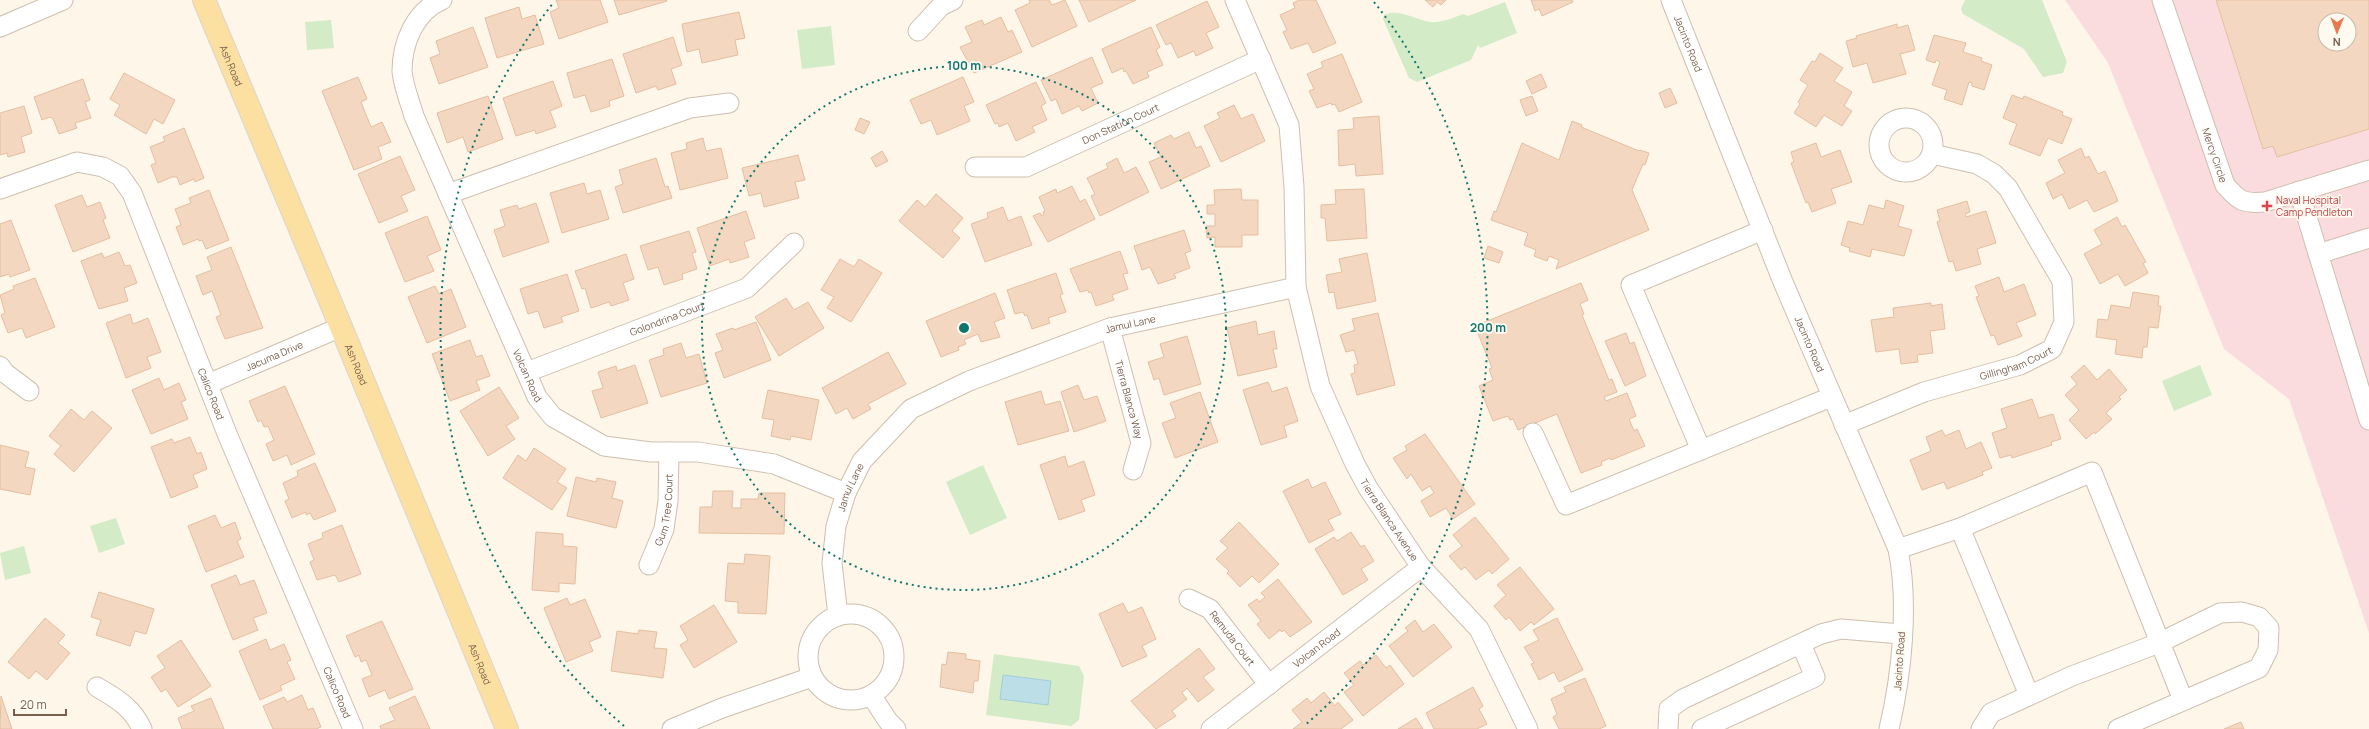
<svg xmlns="http://www.w3.org/2000/svg" width="2369" height="729" font-family="Manrope,sans-serif">
	<style>
		.medical { fill: #fbdcde; fill-rule: evenodd }
		.green { fill: #d3ebc6 }
		.water { fill: #bcdee7; stroke: #a2cdd9 }
		.building { fill: #f3d7c0; stroke: #e5bfa0; fill-rule: evenodd }
		.lines { fill: none; stroke-linecap: round; stroke-linejoin: round }
		.minor-casing { stroke: #cfbfae; stroke-width: 21 }
		.major-casing { stroke: #dcd5d0; stroke-width: 24 }
		.minor { stroke: #fff; stroke-width: 19 }
		.major { stroke: #fbe0a2; stroke-width: 22 }
		.ring { fill: none; stroke: #0f766e; stroke-width: 2; stroke-dasharray: 2 4 }
		.health-dot { fill: #e0444e; stroke: #fffaf0; stroke-width: 1.5 }
		.labels { text-anchor: middle; stroke-width: 3.5; stroke-linejoin: round; paint-order: stroke }
		.street-label { font-size: 10px; fill: #785e4c; stroke: #fffaf0 }
		.health-label { font-size: 10px; fill: #be3a42; stroke: #fffaf0; text-anchor: start }
		.centre { fill: #0f766e; stroke: #fffaf0; stroke-width: 2 }
		.ring-label { font-size: 12px; text-anchor: middle; font-weight: bold; fill: #0f766e; stroke: #fffaf0; stroke-width: 3.5; stroke-linejoin: round; paint-order: stroke }
	</style>
	<rect width="100%" height="100%" fill="#fdf6e9"/>
	<path class="medical" d="M2065 0H2369V633L2289 399 2224 349 2108 63ZM2325 20H2349V44H2325Z"/>
	<g class="green">
		<polygon points="1965,0 2042,0 2067,62 2063,73 2043,77 2024,49 1963,14 1961,9"/>
		<path d="M1505 2 1517 33 1480 48 1478 45 1471 60 1417 82 1409 78 1383 19 1384 15C1398 8 1416 20 1430 22 1441 23 1453 18 1463 14L1468 16Z"/>
		<polygon points="331,20 334,48 307,50 305,22"/>
		<polygon points="831,26 835,65 802,69 797,30"/>
		<polygon points="2200,365 2212,395 2174,411 2162,381"/>
		<polygon points="983,465 1007,518 970,535 946,482"/>
		<polygon points="116,518 125,544 99,553 90,526"/>
		<polygon points="24,546 31,573 5,580 0,553"/>
		<polygon points="994,654 1079,666 1084,676 1079,720 1071,726 986,715"/>
	</g>
	<polygon class="water" points="1003,675 1051,681 1048,705 1000,699"/>
	<g class="building">
		<polygon points="556,0 600,0 608,22 559,39 550,12 559,8"/>
		<polygon points="614,0 666,0 667,1 619,15"/>
		<polygon points="1029,0 1049,0 1052,5 1065,0 1077,26 1032,47 1015,10 1030,3"/>
		<polygon points="1079,0 1136,0 1089,22"/>
		<polygon points="1299,0 1316,0 1336,43 1313,53 1308,43 1291,49 1283,32 1287,30 1280,15 1295,8 1293,3"/>
		<polygon points="1425,0 1446,0 1441,5 1437,2 1433,7"/>
		<polygon points="1531,0 1572,0 1573,2 1542,16 1539,9 1535,11"/>
		<path d="M2216 0H2369V129L2277 157 2273 146 2263 149ZM2325 20H2349V44H2325Z"/>
		<polygon points="1207,1 1219,27 1206,33 1213,48 1196,56 1194,51 1178,58 1171,43 1166,45 1156,25"/>
		<polygon points="519,7 522,19 535,15 544,44 497,58 485,18"/>
		<polygon points="739,12 745,38 735,40 738,55 702,63 699,49 687,52 682,24"/>
		<polygon points="1001,17 1008,32 1012,30 1022,52 974,73 960,47 972,42 965,27 982,20 984,25"/>
		<polygon points="1897,24 1897,28 1908,25 1915,50 1900,54 1906,74 1873,83 1867,63 1853,67 1846,41 1857,38 1856,36"/>
		<polygon points="473,27 488,67 439,84 430,58 440,54 436,41"/>
		<polygon points="1151,27 1160,47 1156,50 1163,65 1147,72 1149,77 1133,84 1126,71 1124,72 1123,68 1112,73 1102,49"/>
		<polygon points="1934,35 1966,43 1963,52 1982,58 1981,61 1992,65 1984,90 1972,86 1972,83 1969,82 1962,105 1944,99 1947,90 1932,85 1940,62 1936,60 1935,63 1926,60"/>
		<polygon points="673,37 682,65 671,69 676,84 658,90 656,86 636,93 623,54"/>
		<polygon points="1820,53 1843,68 1834,81 1852,92 1844,106 1852,111 1842,126 1824,115 1816,127 1794,113 1800,104 1798,102 1808,85 1800,80 1812,61 1815,62"/>
		<polygon points="1342,54 1362,102 1339,112 1335,104 1332,105 1331,103 1317,108 1309,91 1314,89 1307,74 1323,67 1321,62"/>
		<polygon points="1092,57 1103,83 1091,88 1098,103 1082,111 1079,106 1062,114 1056,99 1051,101 1041,80"/>
		<polygon points="612,59 624,96 609,101 610,106 591,112 585,95 574,98 567,73"/>
		<polygon points="124,73 175,100 163,124 154,119 146,134 114,115 120,105 110,99"/>
		<polygon points="1541,74 1547,87 1532,94 1526,81"/>
		<polygon points="358,77 367,99 361,102 371,127 382,122 391,142 378,147 382,159 354,170 322,91"/>
		<polygon points="963,77 974,102 964,106 970,121 937,135 931,120 921,124 910,100"/>
		<polygon points="83,79 90,100 85,102 91,118 75,123 77,128 59,134 53,119 50,117 42,120 34,97"/>
		<polygon points="553,81 562,106 550,111 556,127 536,134 535,130 516,136 503,98"/>
		<polygon points="1036,82 1046,103 1041,106 1047,120 1032,127 1035,132 1016,141 1008,123 999,127 998,123 995,124 986,105"/>
		<polygon points="1670,88 1677,103 1665,108 1659,93"/>
		<polygon points="2012,95 2023,99 2024,96 2063,112 2062,115 2072,119 2062,144 2048,138 2040,156 2009,144 2017,124 2003,118"/>
		<polygon points="488,96 503,139 468,152 463,137 447,143 437,113"/>
		<polygon points="1532,96 1538,111 1526,116 1520,100"/>
		<polygon points="1234,105 1241,119 1253,114 1265,141 1221,162 1204,126 1220,118 1217,113"/>
		<polygon points="24,106 32,133 21,137 25,152 8,157 7,153 0,155 0,113"/>
		<polygon points="1379,116 1383,174 1356,176 1355,164 1339,166 1338,130 1354,129 1353,118"/>
		<polygon points="860,118 870,122 864,134 855,130"/>
		<polygon points="1572,121 1582,125 1581,127 1639,151 1640,150 1649,153 1645,165 1643,164 1632,190 1649,230 1556,269 1559,260 1549,256 1547,261 1534,256 1536,250 1524,245 1528,233 1491,220 1494,211 1496,212 1522,143 1559,160"/>
		<polygon points="184,128 204,178 195,182 194,179 180,185 177,177 172,177 158,183 151,165 156,163 150,147 165,141 163,137"/>
		<polygon points="1189,132 1196,148 1201,146 1210,166 1161,189 1149,162 1161,157 1154,143 1171,135 1174,139"/>
		<polygon points="703,138 706,151 721,148 728,178 680,190 671,153 687,149 686,143"/>
		<polygon points="1816,143 1821,157 1840,150 1852,182 1831,189 1836,203 1812,212 1808,202 1806,203 1791,163 1794,162 1791,152"/>
		<polygon points="2081,148 2085,158 2089,156 2098,174 2105,171 2118,201 2094,212 2087,200 2069,209 2062,194 2053,199 2046,183 2065,173 2058,160"/>
		<polygon points="882,151 888,161 876,167 871,158"/>
		<polygon points="798,155 805,180 795,182 799,198 764,207 761,193 749,196 742,168"/>
		<polygon points="400,156 415,190 401,196 408,211 379,223 358,174"/>
		<polygon points="656,158 665,187 668,186 672,198 623,213 615,187 623,184 619,170"/>
		<polygon points="1117,158 1124,173 1136,167 1149,192 1100,216 1091,196 1095,194 1087,178 1108,168 1106,164"/>
		<polygon points="584,183 587,194 600,190 609,219 562,233 550,193"/>
		<polygon points="1072,186 1080,202 1085,199 1095,219 1048,242 1033,216 1040,213 1042,216 1044,215 1043,212 1045,211 1039,197 1056,189 1057,193"/>
		<polygon points="1241,189 1242,200 1258,200 1258,235 1242,235 1242,247 1215,247 1215,237 1207,238 1206,226 1215,226 1215,214 1207,214 1207,205 1215,205 1214,190"/>
		<polygon points="1364,189 1367,238 1327,241 1325,218 1321,218 1321,205 1336,204 1335,190"/>
		<polygon points="209,190 229,240 206,249 202,240 199,241 198,239 183,245 176,227 181,225 175,209 191,203 189,198"/>
		<polygon points="936,194 963,218 952,231 960,238 943,258 899,221 917,200 925,207"/>
		<polygon points="82,195 87,207 100,202 106,218 103,220 110,238 73,252 55,205"/>
		<polygon points="1886,200 1904,206 1898,226 1912,230 1904,256 1872,249 1870,257 1849,251 1850,248 1841,245 1848,221 1863,225 1869,205 1884,209"/>
		<polygon points="1967,201 1970,212 1965,214 1966,217 1986,211 1996,243 1977,249 1981,264 1956,271 1953,261 1949,262 1937,222 1940,221 1937,210"/>
		<polygon points="536,203 549,242 503,257 494,230 505,226 500,210 517,205 519,209"/>
		<polygon points="1003,207 1008,221 1021,216 1032,245 985,262 971,224 988,218 987,213"/>
		<polygon points="746,211 755,238 744,242 749,257 730,263 729,259 710,266 697,228"/>
		<polygon points="427,216 441,250 427,256 434,271 405,282 385,233"/>
		<polygon points="2117,217 2122,227 2125,225 2146,262 2143,263 2148,273 2125,286 2118,274 2100,284 2084,254 2102,244 2094,230"/>
		<polygon points="11,220 30,270 10,277 9,274 0,277 0,224"/>
		<polygon points="1184,230 1191,251 1185,253 1190,268 1174,274 1176,278 1158,284 1150,267 1142,270 1134,246"/>
		<polygon points="689,231 696,252 692,253 697,269 682,274 683,279 664,285 658,267 648,270 640,246"/>
		<polygon points="1488,246 1503,252 1499,263 1484,258"/>
		<polygon points="231,247 263,328 225,339 216,317 221,315 212,291 203,295 196,276 212,270 207,257"/>
		<polygon points="1120,251 1128,273 1123,274 1128,289 1112,295 1114,300 1096,306 1091,292 1089,293 1088,290 1080,292 1070,269"/>
		<polygon points="119,252 125,266 130,265 137,283 124,288 128,301 99,309 81,261 102,253 104,258"/>
		<polygon points="1367,253 1376,301 1337,309 1334,292 1329,293 1326,275 1342,272 1339,259"/>
		<polygon points="626,254 634,279 623,283 629,300 611,306 609,302 591,308 585,288 582,289 575,271"/>
		<polygon points="840,259 854,267 859,259 882,273 851,322 827,308 834,297 821,290"/>
		<polygon points="1056,273 1063,294 1060,295 1066,312 1048,318 1050,323 1032,329 1027,315 1025,316 1023,312 1015,314 1007,290"/>
		<polygon points="567,274 579,311 561,317 563,322 544,328 538,311 528,314 520,289"/>
		<polygon points="1999,277 2004,292 2024,284 2036,315 2016,323 2022,336 1998,345 1994,335 1991,336 1976,297 1979,296 1975,286"/>
		<polygon points="35,278 55,327 26,338 22,328 8,333 1,315 5,313 0,295 14,289 13,286"/>
		<polygon points="1581,283 1588,300 1580,304 1584,314 1582,315 1609,380 1612,379 1617,392 1604,397 1606,401 1627,393 1636,416 1629,419 1634,431 1637,429 1645,446 1611,460 1610,458 1601,462 1602,465 1581,473 1557,414 1518,430 1513,419 1510,420 1508,416 1493,421 1479,386 1493,380 1489,369 1492,368 1475,326"/>
		<polygon points="435,286 439,294 451,289 466,327 427,343 408,297"/>
		<polygon points="2133,292 2159,296 2158,306 2161,306 2158,328 2149,327 2147,347 2143,347 2142,358 2115,354 2117,340 2096,337 2098,319 2108,320 2111,305 2130,308"/>
		<polygon points="995,293 1005,318 994,322 1000,337 981,342 978,334 964,340 966,344 958,347 959,350 941,357 926,321"/>
		<polygon points="786,298 794,310 808,302 824,328 779,356 755,317"/>
		<polygon points="1931,303 1931,306 1942,304 1945,329 1930,331 1933,353 1917,355 1918,362 1901,364 1899,349 1876,352 1871,320 1894,317 1893,308"/>
		<polygon points="1378,313 1395,385 1357,395 1351,374 1355,373 1354,365 1358,364 1354,350 1346,352 1340,335 1355,330 1352,319"/>
		<polygon points="130,314 133,324 148,318 161,352 147,357 151,368 126,378 106,323"/>
		<polygon points="1256,321 1258,335 1274,331 1277,349 1273,349 1277,367 1238,376 1227,328"/>
		<polygon points="756,322 771,360 724,378 715,353 723,350 716,334 733,328 734,330"/>
		<polygon points="1626,333 1630,344 1634,342 1646,376 1625,386 1605,341"/>
		<polygon points="1187,336 1201,384 1164,395 1159,378 1154,380 1148,362 1164,357 1160,344"/>
		<polygon points="470,340 476,357 482,355 490,376 476,381 480,390 450,401 432,354"/>
		<polygon points="681,343 686,358 699,354 707,383 661,397 649,360 664,355 663,349"/>
		<polygon points="888,352 906,384 868,404 871,409 853,419 847,408 836,414 822,388"/>
		<polygon points="635,365 648,403 601,418 592,391 603,388 598,372 616,366 617,371"/>
		<polygon points="2084,365 2097,380 2109,369 2127,390 2119,397 2121,399 2106,413 2112,419 2095,434 2094,432 2086,439 2069,420 2079,410 2065,395 2077,384 2071,377"/>
		<polygon points="159,378 164,390 179,383 186,400 181,402 188,419 151,434 132,390"/>
		<polygon points="1268,382 1272,392 1287,387 1298,421 1284,426 1287,437 1261,445 1243,390"/>
		<polygon points="1078,385 1084,400 1097,396 1106,421 1074,432 1061,392"/>
		<polygon points="285,386 315,454 291,465 287,455 273,461 266,444 274,440 268,426 264,427 261,420 258,422 249,401"/>
		<polygon points="499,387 519,418 506,426 515,439 488,456 460,411"/>
		<polygon points="768,390 819,400 811,440 791,436 790,440 771,436 774,420 762,418"/>
		<polygon points="1041,391 1045,405 1060,401 1069,431 1018,445 1005,402"/>
		<polygon points="1200,392 1218,442 1175,458 1162,423 1176,418 1170,403"/>
		<polygon points="2032,399 2039,418 2053,414 2061,439 2051,442 2052,445 2012,458 2011,455 2000,458 1992,433 2007,428 2001,409"/>
		<polygon points="71,409 84,420 92,411 112,428 74,472 54,454 61,446 49,436"/>
		<polygon points="1942,430 1945,436 1959,430 1966,449 1981,442 1992,468 1982,472 1983,475 1947,489 1944,482 1922,490 1910,460 1931,451 1926,437"/>
		<polygon points="1425,434 1475,504 1453,519 1446,508 1430,517 1421,501 1434,493 1430,486 1422,491 1411,474 1407,479 1393,458 1407,450 1405,446"/>
		<polygon points="190,437 197,454 201,452 207,469 193,475 198,487 171,498 151,447 172,439 174,443"/>
		<polygon points="0,445 29,452 25,467 35,469 30,495 0,489"/>
		<polygon points="534,448 566,469 557,482 567,488 552,510 503,478 518,455 526,461"/>
		<polygon points="1065,456 1068,467 1084,461 1095,495 1081,500 1085,511 1059,520 1040,465"/>
		<polygon points="315,463 336,511 314,520 310,513 306,515 306,512 292,518 285,501 289,499 283,483 298,476 297,471"/>
		<polygon points="576,477 596,482 597,478 616,482 612,498 623,501 616,528 567,516"/>
		<polygon points="1308,479 1312,488 1325,482 1341,514 1328,520 1334,530 1309,543 1283,491"/>
		<polygon points="713,491 733,491 732,508 741,508 741,499 758,499 759,493 785,493 784,534 699,533 700,507 712,507"/>
		<polygon points="215,515 221,528 235,522 241,539 237,541 244,557 206,572 188,526"/>
		<polygon points="1475,517 1509,559 1492,574 1489,570 1476,580 1465,567 1461,570 1449,556 1462,546 1453,535"/>
		<polygon points="1239,522 1279,564 1259,583 1252,576 1240,587 1227,573 1229,571 1216,559 1228,548 1220,541"/>
		<polygon points="342,525 361,574 339,582 335,575 317,580 310,562 314,560 308,544 323,538 322,533"/>
		<polygon points="536,532 563,534 563,546 577,547 575,584 559,583 559,592 532,590"/>
		<polygon points="1351,532 1361,547 1364,545 1374,561 1361,569 1368,580 1343,595 1315,549 1334,537 1337,541"/>
		<polygon points="745,554 770,556 766,614 738,613 738,602 725,601 728,563 744,564"/>
		<polygon points="1520,567 1554,609 1534,625 1531,622 1520,631 1509,617 1506,620 1494,606 1506,595 1497,585"/>
		<polygon points="236,575 240,585 254,580 267,613 253,618 258,630 233,640 211,585"/>
		<polygon points="1278,579 1312,622 1290,637 1284,630 1282,632 1280,630 1269,639 1257,624 1261,621 1248,605 1257,599 1259,602 1265,597 1261,593"/>
		<polygon points="99,592 154,609 146,634 135,631 130,646 96,635 101,620 91,617"/>
		<polygon points="567,598 570,605 585,599 601,637 589,642 593,651 566,662 544,608"/>
		<polygon points="1123,603 1128,613 1142,607 1156,639 1142,646 1147,656 1122,667 1099,614"/>
		<polygon points="714,605 737,642 694,668 680,645 688,640 680,626"/>
		<polygon points="45,618 65,635 58,643 70,653 47,680 36,671 29,679 8,662"/>
		<polygon points="1557,618 1583,670 1559,682 1554,672 1539,680 1531,664 1534,663 1524,647 1539,640 1533,630"/>
		<polygon points="1415,620 1423,632 1434,624 1452,647 1413,677 1389,646 1408,631 1405,628"/>
		<polygon points="382,621 413,689 389,699 385,690 369,697 362,679 372,675 366,660 361,662 359,655 355,657 346,636"/>
		<polygon points="639,630 657,632 654,648 667,649 663,678 611,671 617,631 638,634"/>
		<polygon points="266,639 270,650 284,644 291,660 287,662 295,679 280,686 282,690 260,700 239,651"/>
		<polygon points="181,640 211,686 178,707 166,689 161,692 151,677 165,668 157,656"/>
		<polygon points="1199,648 1215,669 1203,677 1214,690 1198,702 1187,688 1182,693 1187,699 1172,711 1176,716 1156,729 1131,701"/>
		<polygon points="948,652 966,654 966,659 980,661 978,681 974,681 973,693 940,687 942,664 946,665"/>
		<polygon points="1376,655 1386,668 1390,665 1404,684 1363,716 1344,692 1354,685 1344,673 1360,661 1363,665"/>
		<polygon points="1585,678 1606,726 1599,729 1559,729 1553,717 1557,714 1551,699 1566,692 1564,687"/>
		<polygon points="1473,687 1483,706 1479,709 1487,724 1477,729 1434,729 1426,713"/>
		<polygon points="1324,692 1335,706 1338,702 1353,720 1341,729 1293,729 1302,722 1292,710 1307,698 1311,703"/>
		<polygon points="302,695 308,710 313,708 321,727 316,729 273,729 263,706 284,697 287,702"/>
		<polygon points="1,696 12,729 0,729"/>
		<polygon points="415,696 430,729 381,729 380,726 395,720 389,708"/>
		<polygon points="211,698 224,729 182,729 178,718 194,711 191,706"/>
		<polygon points="1416,718 1423,729 1398,729"/>
		<polygon points="2241,722 2244,729 2224,729"/>
	</g>
	<g class="lines">
		<g class="minor-casing">
			<g id="minor">
				<path id="s1" d="M442 0C415 11 402 43 402 71 403 85 410 102 414 116L537 397 553 417 604 446 651 452H698L774 464 846 493"/>
				<path id="s2" d="M1671 0 1783 282 1898 549C1909 604 1902 674 1889 729"/>
				<path id="s3" d="M2162 0 2225 185C2239 201 2243 204 2265 202L2369 170"/>
				<polyline points="0,27 63,0"/>
				<polyline points="918,31 941,6 953,0"/>
				<circle cx="1906" cy="145" r="27"/>
				<path id="s4" d="M975 167H1026L1261 59"/>
				<path id="s5" d="M0 189 77 162 103 167 120 176 132 193 228 436 353 729"/>
				<polyline points="2299,191 2369,420"/>
				<polyline points="448,194 690,108 729,103"/>
				<polyline points="2318,254 2369,238"/>
				<path id="s6" d="M1296 287 1320 386 1355 464 1368 488 1421 567 1479 629 1528 729"/>
				<path id="s7" d="M1110 328 1141 443 1133 470"/>
				<polyline points="0,366 5,373 29,391"/>
				<path id="s8" d="M527 372 747 288 794 243"/>
				<path id="s9" d="M208 384 341 327"/>
				<path id="s10" d="M1844 425 1924 392 2020 365 2052 349 2064 322 2062 281 2008 188 1994 174 1977 164 1932 154"/>
				<polyline points="1533,433 1566,505 1831,397"/>
				<polyline points="1701,450 1631,285 1763,230"/>
				<polyline points="1898,549 1960,528"/>
				<path id="s11" d="M649 565 664 529 668 501 669 452"/>
				<path id="s12" d="M1189 599 1210 609 1269 685"/>
				<circle cx="851" cy="657" r="43"/>
				<path id="s13" d="M838 616 832 563 836 526 846 493 862 461 911 409 969 381 1110 328 1296 287 1294 187 1289 125 1235 0"/>
				<path d="M97 687C116 698 133 708 142 729"/>
				<polyline points="871,695 888,721 896,729"/>
				<polyline points="2029,695 1960,528 2092,472 2183,700"/>
				<polyline points="672,729 722,708 812,677"/>
				<path id="s14" d="M1211 729 1421 567"/>
				<polyline points="1668,729 1669,709 1683,699 1821,634 1841,629 1901,634"/>
				<polyline points="1702,729 1815,677 1801,644"/>
				<polyline points="1981,729 1991,713 2072,676 2159,643 2220,613 2242,612 2259,617 2269,628 2268,650 2259,668 2118,729"/>
			</g>
		</g>
		<g class="major-casing">
			<g id="major">
				<path id="s15" d="M204 0 341 327 507 729"/>
			</g>
		</g>
		<use href="#minor" class="minor"/>
		<use href="#major" class="major"/>
	</g>
	<g class="ring">
		<circle cx="964" cy="328" r="262"/>
		<path d="M624 726A524 524 0 0 1 554 2M1374 2A524 524 0 0 1 1304 726"/>
	</g>
	<path class="health-dot" d="M2265 200h4v4h4v4h-4v4h-4v-4h-4v-4h4z"/>
	<g class="labels">
		<g class="street-label">
			<text dy="4" stroke="none"><textPath href="#s2" startOffset="47">Jacinto Road</textPath></text>
			<text dy="4" stroke="none"><textPath href="#s15" startOffset="71">Ash Road</textPath></text>
			<text dy="4" stroke="none"><textPath href="#s4" startOffset="155">Don Station Court</textPath></text>
			<text dy="4" stroke="none"><textPath href="#s3" startOffset="164">Mercy Circle</textPath></text>
			<text dy="4" stroke="none"><textPath href="#s8" startOffset="150">Golondrina Court</textPath></text>
			<text dy="4" stroke="none"><textPath href="#s13" startOffset="468">Jamul Lane</textPath></text>
			<text dy="4" stroke="none"><textPath href="#s2" startOffset="371">Jacinto Road</textPath></text>
			<text dy="4" stroke="none"><textPath href="#s9" startOffset="72">Jacuma Drive</textPath></text>
			<text dy="4" stroke="none"><textPath href="#s10" startOffset="183">Gillingham Court</textPath></text>
			<text dy="4" stroke="none"><textPath href="#s15" startOffset="395">Ash Road</textPath></text>
			<text dy="4" stroke="none"><textPath href="#s1" startOffset="416">Volcan Road</textPath></text>
			<text dy="4" stroke="none"><textPath href="#s5" startOffset="364">Calico Road</textPath></text>
			<text dy="4" stroke="none"><textPath href="#s7" startOffset="74">Tierra Blanca Way</textPath></text>
			<text dy="4" stroke="none"><textPath href="#s13" startOffset="132">Jamul Lane</textPath></text>
			<text dy="4" stroke="none"><textPath href="#s11" startOffset="58">Gum Tree Court</textPath></text>
			<text dy="4" stroke="none"><textPath href="#s6" startOffset="253">Tierra Blanca Avenue</textPath></text>
			<text dy="4" stroke="none"><textPath href="#s12" startOffset="60">Remuda Court</textPath></text>
			<text dy="4" stroke="none"><textPath href="#s14" startOffset="133">Volcan Road</textPath></text>
			<text transform="translate(1899 661) rotate(-86)" y="4">Jacinto Road</text>
			<text dy="4" stroke="none"><textPath href="#s15" startOffset="719">Ash Road</textPath></text>
			<text dy="4" stroke="none"><textPath href="#s5" startOffset="688">Calico Road</textPath></text>
		</g>
		<g class="health-label">
			<text x="2276" y="204">Naval Hospital<tspan x="2276" dy="12">Camp Pendleton</tspan></text>
		</g>
	</g>
	<circle cx="964" cy="328" r="6" class="centre"/>
	<g class="ring-label">
		<text x="964" y="70">100 m</text>
		<text x="1488" y="332">200 m</text>
	</g>
	<g transform="translate(2337 32) rotate(181)"><circle r="19" fill="#fffaf0" stroke="#c9bcae"/>
	<path d="M0-3L7 15L0 10L-7 15Z" fill="#e77a4e"/>
	<text y="-6" font-size="11" font-weight="bold" text-anchor="middle" fill="#785e4c">N</text>
	</g>
	<path d="M14 709v6h52v-6" fill="none" stroke="#785e4c" stroke-width="2"/>
	<text x="20" y="709" font-size="12" fill="#785e4c" stroke="#fffaf0" stroke-width="3" paint-order="stroke">20 m</text>
</svg>
